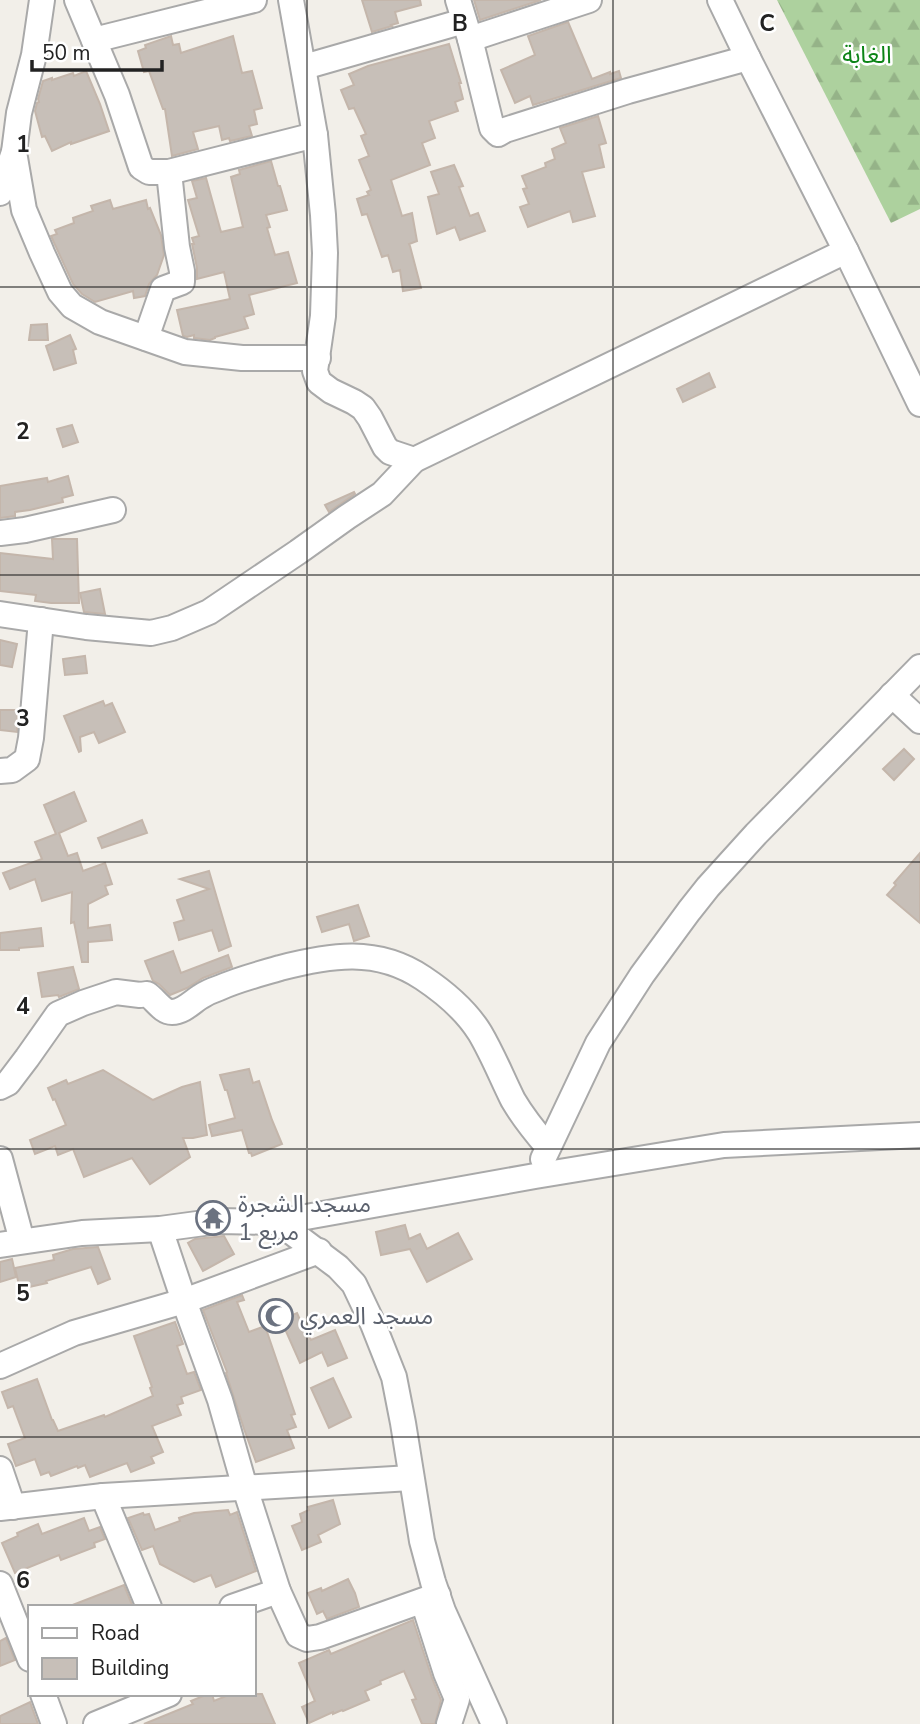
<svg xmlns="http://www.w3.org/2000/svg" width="920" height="1724" font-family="'Nunito Sans','Noto Sans Arabic',sans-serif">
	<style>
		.forest { fill: url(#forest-firs) }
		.building { fill: #c7bfb8; stroke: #c4b6ab; stroke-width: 2 }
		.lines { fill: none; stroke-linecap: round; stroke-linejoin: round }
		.minor-casing { stroke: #a9a9a9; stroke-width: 28 }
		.minor { stroke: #fff; stroke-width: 24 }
		.grid { fill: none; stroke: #222; stroke-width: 2; stroke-opacity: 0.55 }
		.labels { text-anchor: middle; stroke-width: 5; stroke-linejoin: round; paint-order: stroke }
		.park-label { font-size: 24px; fill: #0c8416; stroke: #fff }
		.worship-label { font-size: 24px; fill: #5b616d; stroke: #fff; text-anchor: start }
		.grid-label { font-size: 23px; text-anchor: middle; font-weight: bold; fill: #222; stroke: #fff; stroke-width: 5; stroke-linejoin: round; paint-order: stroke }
	</style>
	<defs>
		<pattern id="forest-firs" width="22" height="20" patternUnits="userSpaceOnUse" patternTransform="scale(1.75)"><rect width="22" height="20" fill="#add19e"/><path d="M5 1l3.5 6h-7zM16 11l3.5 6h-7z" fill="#95b388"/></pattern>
	</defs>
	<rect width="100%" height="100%" fill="#f2efe9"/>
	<polygon class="forest" points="777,0 920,0 920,209 891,223"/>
	<g class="building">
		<polygon points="362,0 420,0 421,5 395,12 398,23 391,25 392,26 372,32"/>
		<polygon points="474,0 541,0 480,20"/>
		<polygon points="568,22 592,79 610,72 610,74 619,71 621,78 533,105 530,96 515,103 501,70 535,55 528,36"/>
		<polygon points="171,36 173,45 179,44 181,53 233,36 242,73 252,71 262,108 254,110 257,124 249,126 252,136 230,141 229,138 222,140 219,126 193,132 198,149 172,156 165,109 163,109 149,71 144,72 138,51 146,48 145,45"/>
		<polygon points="449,44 461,83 459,83 463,99 455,102 458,111 429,121 435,138 422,143 430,165 391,180 402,216 412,213 417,241 409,244 410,246 421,288 403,291 400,270 393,272 388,255 382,257 367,214 362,215 357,199 369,195 367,192 371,190 359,160 369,156 361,136 366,134 354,108 349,109 341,90 354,85 349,74 368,66"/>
		<polygon points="86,71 100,104 109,131 71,144 71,142 52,151 45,136 42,137 35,111 37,103 39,102 38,99 43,81 52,78 52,80 73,73 74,76"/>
		<polygon points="598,116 606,143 599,145 604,167 582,172 595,216 573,222 570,211 528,227 520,207 529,204 523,189 527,188 522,176 546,167 545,163 555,159 552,149 566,143 560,128"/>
		<polygon points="271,161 278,186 280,186 287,210 266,215 270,227 267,228 275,255 288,252 297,283 249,295 254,314 244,317 248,328 215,337 215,338 210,340 194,338 194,335 187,337 183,336 177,310 230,299 224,272 197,279 197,268 192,244 194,244 192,238 199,236 188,200 197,198 192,181 206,178 221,232 243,227 231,177 240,174 239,170"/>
		<polygon points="454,165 463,186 459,187 470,216 478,213 485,231 460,240 455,227 437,234 428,197 439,194 431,172"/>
		<polygon points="110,200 113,209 146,200 148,209 150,208 161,235 164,255 157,275 149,284 145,296 134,298 133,291 95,302 82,294 73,284 51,236 57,234 55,230 74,223 73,218 93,211 91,206"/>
		<polygon points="47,324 48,340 29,340 31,325"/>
		<polygon points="70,335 76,349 73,350 76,363 54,370 46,346"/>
		<polygon points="709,373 715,387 683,402 677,389"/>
		<polygon points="72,425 78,442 63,447 57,429"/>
		<polygon points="68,476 73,495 62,498 63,502 30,510 15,512 15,516 0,518 0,486 47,478 48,482"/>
		<polygon points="354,492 355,494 329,512 325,505"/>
		<polygon points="52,539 77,539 79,603 51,603 35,601 36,595 0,591 0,553 53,559"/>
		<polygon points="100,589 105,614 84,612 80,593"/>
		<polygon points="0,640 17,644 12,667 0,665"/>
		<polygon points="85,656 87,673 65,675 63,659"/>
		<polygon points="103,701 105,706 112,703 125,732 99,743 94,732 80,737 81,751 79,752 64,716"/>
		<polygon points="0,710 18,710 17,732 0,730"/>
		<polygon points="904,749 914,759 894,780 883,769"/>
		<polygon points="74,792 86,821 59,833 68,856 77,853 83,871 105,863 112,884 105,886 108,894 88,904 88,928 110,925 112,940 88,942 88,962 82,962 74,922 71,923 72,892 42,901 35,879 10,889 3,873 42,859 35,842 56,834 44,805"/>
		<polygon points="142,820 147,833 102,848 98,838"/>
		<polygon points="920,853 920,923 887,895 896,885 894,883"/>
		<polygon points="209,871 231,946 219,951 212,930 179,940 174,923 184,920 177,900 209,889 180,879"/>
		<polygon points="358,905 369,936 354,941 349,924 322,932 317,917"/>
		<polygon points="41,928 43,946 19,948 19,950 0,950 0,933"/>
		<polygon points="173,951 181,973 228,955 232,967 203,978 187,988 170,995 159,984 153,981 145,961"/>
		<polygon points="73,967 79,989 59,997 58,995 42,997 38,973"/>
		<polygon points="249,1069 253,1083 259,1081 272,1120 282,1144 252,1156 251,1153 249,1153 242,1130 212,1136 209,1125 235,1118 227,1090 225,1090 220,1075"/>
		<polygon points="103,1070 153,1100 182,1087 200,1082 207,1135 193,1138 183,1138 190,1157 150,1184 132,1158 84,1177 73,1149 58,1155 55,1146 35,1154 30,1140 66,1125 55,1099 53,1100 48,1088 66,1080 68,1084"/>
		<polygon points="405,1225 409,1239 420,1234 427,1249 458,1233 472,1259 427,1282 410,1249 381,1255 376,1232"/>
		<polygon points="224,1236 234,1254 203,1271 188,1243 195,1239"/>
		<polygon points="98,1247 110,1279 98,1284 91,1267 46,1281 47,1283 20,1289 15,1268 54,1260 53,1255 73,1249"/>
		<polygon points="12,1259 16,1277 0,1282 0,1262"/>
		<polygon points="242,1295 244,1300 237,1302 249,1332 265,1326 295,1414 291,1415 296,1427 287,1430 294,1448 256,1462 244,1429 226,1373 227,1372 203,1310"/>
		<polygon points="297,1313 307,1336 309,1335 311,1340 335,1330 347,1358 328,1366 322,1352 300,1363 281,1320"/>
		<polygon points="175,1322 183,1344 177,1346 187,1374 194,1372 201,1390 181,1397 183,1403 177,1405 181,1415 152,1426 163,1452 151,1457 154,1463 131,1472 127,1463 90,1477 85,1465 78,1468 77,1466 51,1476 49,1472 41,1475 35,1459 16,1466 8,1444 25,1438 13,1406 8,1408 2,1392 37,1379 52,1420 53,1420 58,1431 104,1415 105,1417 153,1396 150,1388 152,1387 134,1336"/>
		<polygon points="333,1378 351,1417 329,1428 311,1388"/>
		<polygon points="333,1500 340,1524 318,1535 321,1542 302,1550 292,1526 302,1522 300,1514 309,1510 308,1507"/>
		<polygon points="228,1510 230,1515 237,1512 256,1571 216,1587 211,1575 194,1582 160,1564 153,1546 142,1550 128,1518 143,1513 144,1515 149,1514 155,1530 180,1521 179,1518 194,1513"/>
		<polygon points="84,1518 89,1531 100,1527 105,1539 94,1543 95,1547 61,1560 59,1555 15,1573 2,1543 18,1536 17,1533 38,1524 42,1534"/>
		<polygon points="348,1579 355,1593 359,1607 327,1619 323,1611 317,1614 308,1593 321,1588 322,1591"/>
		<polygon points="124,1585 133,1607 70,1607 70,1606"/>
		<polygon points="413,1620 432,1678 441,1700 435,1724 422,1724 412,1700 416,1699 404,1671 380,1681 381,1684 365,1691 369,1700 343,1711 342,1710 333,1714 333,1712 309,1723 302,1707 315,1701 299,1663 329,1650 331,1654"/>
		<polygon points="6,1638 15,1660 0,1666 0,1641"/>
		<polygon points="208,1694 212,1694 214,1701 231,1694 262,1694 275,1724 144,1724 193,1704 191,1701"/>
		<polygon points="30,1702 38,1724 0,1724 0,1716"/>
	</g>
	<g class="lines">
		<g class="minor-casing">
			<g id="minor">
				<polyline points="77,0 117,95 141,167 149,172 169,172 315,135"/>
				<polyline points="291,0 315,135 323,215 325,253 323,316 315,371 319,382 331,391 354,402 363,408 370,418 385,447 390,452 414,460"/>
				<polyline points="458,0 470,39 492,128 498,134 505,130 628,91 748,58"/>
				<polyline points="720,0 748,58 846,251 920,404"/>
				<polyline points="470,39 589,0"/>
				<polyline points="94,40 254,0"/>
				<polyline points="304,67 464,21"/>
				<polyline points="14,152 24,210 42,253 60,292 72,306 100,322 185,352 242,358 318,358"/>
				<polyline points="0,193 14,152 19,113 34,55 42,0"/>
				<polyline points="146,338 163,289 182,282 182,271 177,247 169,172"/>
				<polyline points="0,533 25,530 113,510"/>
				<polyline points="0,614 86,627 151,633 172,628 209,612 298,552 347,517 382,494 414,460 846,251"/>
				<polyline points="892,695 920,721"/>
				<polyline points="0,771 12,770 27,759 31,738 41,620"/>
				<path d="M0 1087 8 1083 27 1058 58 1014 83 1003 116 992 140 995 147 994C155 999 162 1012 172 1012 183 1012 192 1002 200 997 206 993 213 990 219 988 239 979 260 974 280 968 330 955 377 947 423 978 444 992 467 1012 480 1033 493 1055 502 1078 513 1100 523 1117 535 1132 548 1147"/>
				<polyline points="0,1159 22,1241"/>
				<polyline points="543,1159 598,1043 642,975 689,911 708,887 756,834 920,667"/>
				<polyline points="278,1222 338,1267 354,1284 373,1324 394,1377 403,1423 422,1541 433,1582 443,1611 494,1724"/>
				<polyline points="160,1229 184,1301 220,1400 245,1488 278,1591 298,1635 307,1639 320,1637 438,1595"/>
				<polyline points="0,1245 82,1233 160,1229 219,1221 278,1222 535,1176 724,1145 920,1135"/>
				<polyline points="0,1366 74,1333 184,1301 319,1251"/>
				<polyline points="0,1469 13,1507"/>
				<polyline points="103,1496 149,1607"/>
				<polyline points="0,1508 103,1496 411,1478"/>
				<polyline points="0,1584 30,1659"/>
				<polyline points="423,1601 446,1673 457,1699 449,1724"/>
				<polyline points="232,1607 278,1591"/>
				<polyline points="43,1694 54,1724"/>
				<polyline points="96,1724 169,1694"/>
			</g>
		</g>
		<use href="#minor" class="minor"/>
	</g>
	<path class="grid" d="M307 0V1724M613 0V1724M0 287H920M0 575H920M0 862H920M0 1149H920M0 1437H920"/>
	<defs>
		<g id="temple-ring" transform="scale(1.75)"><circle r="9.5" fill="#fff" stroke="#6b7280" stroke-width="1.5"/><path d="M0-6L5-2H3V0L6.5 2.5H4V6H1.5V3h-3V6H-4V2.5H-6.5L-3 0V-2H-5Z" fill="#6b7280"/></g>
		<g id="mosque-ring" transform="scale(1.75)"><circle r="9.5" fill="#fff" stroke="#6b7280" stroke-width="1.5"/><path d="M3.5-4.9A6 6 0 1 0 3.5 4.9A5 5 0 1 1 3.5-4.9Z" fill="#6b7280"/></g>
	</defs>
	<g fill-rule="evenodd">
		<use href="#temple-ring" x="213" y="1218"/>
		<use href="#mosque-ring" x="276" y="1316"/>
	</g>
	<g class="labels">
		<g class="park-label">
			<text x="867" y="63">الغابة</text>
		</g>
		<g class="worship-label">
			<text x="238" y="1212">مسجد الشجرة<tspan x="238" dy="28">مربع 1</tspan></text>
			<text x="300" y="1324">مسجد العمري</text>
		</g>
	</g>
	<g class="grid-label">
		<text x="460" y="31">B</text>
		<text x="767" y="31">C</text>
		<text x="23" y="152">1</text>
		<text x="23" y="439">2</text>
		<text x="23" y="726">3</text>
		<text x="23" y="1014">4</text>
		<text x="23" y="1301">5</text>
		<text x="23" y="1588">6</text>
	</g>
	<rect x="28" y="1605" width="228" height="91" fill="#ffffff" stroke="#a7a7a7" stroke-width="2"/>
	<rect x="42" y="1628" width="35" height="10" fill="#ffffff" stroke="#a7a7a7" stroke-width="2"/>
	<text x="91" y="1640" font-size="21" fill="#222222">Road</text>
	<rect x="42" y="1658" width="35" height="21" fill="#c7bfb8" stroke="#a7a7a7" stroke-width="2"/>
	<text x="91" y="1675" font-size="21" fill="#222222">Building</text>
	<path d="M32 60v10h130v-10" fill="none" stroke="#222222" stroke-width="3.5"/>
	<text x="42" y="60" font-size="21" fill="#222222" stroke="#ffffff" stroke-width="5" paint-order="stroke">50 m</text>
</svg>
